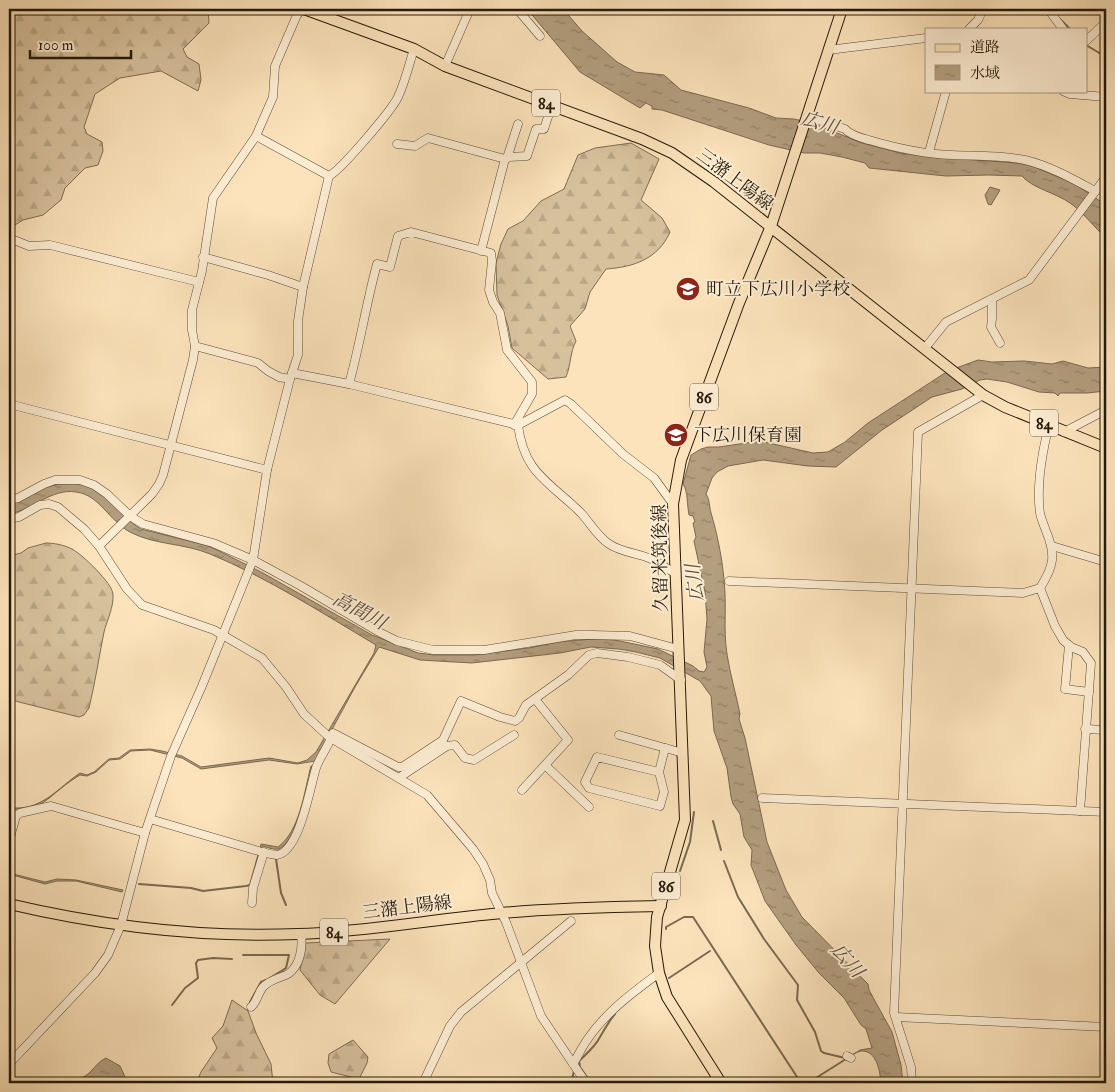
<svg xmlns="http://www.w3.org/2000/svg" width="1115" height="1092" font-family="'IM FELL Double Pica','Noto Serif JP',serif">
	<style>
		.forest { fill: url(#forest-firs); stroke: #7e6d54 }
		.water { fill: url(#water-ripples); stroke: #7a6951 }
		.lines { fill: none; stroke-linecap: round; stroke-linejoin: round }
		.stream { stroke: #7a6951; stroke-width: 2 }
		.minor-casing { stroke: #5b4c37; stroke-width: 9 }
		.major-casing { stroke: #25190b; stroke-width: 12 }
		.minor { stroke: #fdedd3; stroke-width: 8 }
		.major { stroke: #fce3bb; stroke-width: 10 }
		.labels { text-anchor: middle; stroke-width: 4; stroke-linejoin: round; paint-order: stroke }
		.shield { fill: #fdedd3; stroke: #665947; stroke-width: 1 }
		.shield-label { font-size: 16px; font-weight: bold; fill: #25190b }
		.street-label { font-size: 18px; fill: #25190b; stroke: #fdedd3 }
		.poi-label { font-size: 18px; fill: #25190b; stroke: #fdedd3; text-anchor: start }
		.water-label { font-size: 19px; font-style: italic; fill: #5e4e39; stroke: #fdedd3 }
	</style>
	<defs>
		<pattern id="forest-firs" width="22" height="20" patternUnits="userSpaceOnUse" patternTransform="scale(1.25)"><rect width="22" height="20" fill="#d7c19d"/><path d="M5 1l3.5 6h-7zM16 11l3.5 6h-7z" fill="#b8a586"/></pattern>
		<pattern id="water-ripples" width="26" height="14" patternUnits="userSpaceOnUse" patternTransform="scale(1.25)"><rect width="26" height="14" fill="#b39e7f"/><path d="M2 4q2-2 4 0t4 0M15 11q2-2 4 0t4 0" fill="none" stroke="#918066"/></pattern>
	</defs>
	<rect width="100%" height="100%" fill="#fce3bb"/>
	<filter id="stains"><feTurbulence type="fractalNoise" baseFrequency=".004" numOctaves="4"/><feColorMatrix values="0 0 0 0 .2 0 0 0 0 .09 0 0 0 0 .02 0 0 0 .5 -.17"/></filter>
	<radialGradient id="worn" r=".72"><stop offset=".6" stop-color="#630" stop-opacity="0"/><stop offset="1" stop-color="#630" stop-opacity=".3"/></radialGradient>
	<g class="forest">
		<polygon points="9,9 208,9 209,23 183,49 187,57 199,64 201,80 198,91 161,71 120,78 95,94 84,127 87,134 102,142 103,151 98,165 85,168 65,188 61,200 43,215 23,220 15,225 9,222 9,110 14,100 9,99"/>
		<path d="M631 143 659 159 641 200 662 218 670 232C658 259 634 267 606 269L590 292 585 309 570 326 576 341C570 352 571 365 566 377L548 379 512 348 508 326 497 295 496 263 501 244 508 229 523 221 541 201 564 189 578 155 595 148Z"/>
		<path d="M46 543C54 543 64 545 72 549 83 555 112 583 113 594 114 607 107 620 104 632 99 657 95 683 89 708L84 715 79 717 19 702 13 700 9 695V556L21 553 28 548Z"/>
		<polygon points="390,939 335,1004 320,995 300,970 306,943"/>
		<polygon points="232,1000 248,1011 256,1033 271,1064 273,1083 196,1083 201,1072 217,1048 212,1038 223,1026"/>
		<polygon points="353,1040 368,1057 367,1063 359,1079 331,1072 328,1063 329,1054"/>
	</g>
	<g class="water">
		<path d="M527 9H563L582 31 617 62 635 72 664 75 681 90 749 108 776 118 794 119 812 123 862 143 900 153 931 157 1017 163 1032 166 1075 184 1106 205V238C1094 227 1083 212 1070 203 1056 193 1032 188 1022 176L989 175 946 176 869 168 865 163 842 157 820 153H804L769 145 662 110 652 109V106L646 103 640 108 580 72Z"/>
		<polygon points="990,187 1000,190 991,205 988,204 985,195"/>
		<path d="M978 360 992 362 1024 361 1052 364 1063 361 1088 368 1106 367V391L1087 393H1060L1058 396 1055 393 1039 392 1007 382 987 379 980 380 962 389 932 397 882 430 836 467 808 466 763 460 728 466 717 472 712 478 706 494C710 500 709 506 711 513 717 533 722 557 724 580 727 605 723 629 727 654 730 674 736 694 740 714L739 719 745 738 767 842 786 890 802 917 868 984 869 990 892 1032 901 1065 903 1083H881C880 1072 877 1050 861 1051 856 1052 850 1056 846 1059L860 1050 872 1048 866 1029 861 1025 844 998 819 973 796 945 765 901 751 865 752 850 744 837 740 814 733 804 731 797 727 768 714 731 711 696 700 681 660 658 636 652 619 649 591 647 560 653 472 663 420 660 379 647 355 687 315 761 297 764 269 760 201 769 182 758 150 750 131 751 120 759 109 760 96 772 87 776 80 775C75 778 69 782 64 786 47 799 39 811 15 809L9 817V814L15 808C43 809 58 788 80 773L87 775 94 772 109 759 119 758 130 750 150 749 162 751 182 756 201 767 269 758 298 763 307 760 316 752 374 653 376 645C322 613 268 578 210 554 184 543 154 545 130 532 109 521 100 495 76 492 52 488 32 510 9 514V503C42 489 74 469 106 498 118 509 127 521 141 529L205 545 217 550 263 573 372 635 418 653 434 655H474L529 648 558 642 593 639 615 640 658 649 693 666 699 671 704 672 707 667 704 652 707 619 705 592 694 541 696 537 693 523 695 522 693 516 689 515C687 505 688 491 683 484L691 455 701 449 708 447H719L760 441 813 453 828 452 845 442 868 423 948 371Z"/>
		<path d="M311 766H312C308 785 297 843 278 849 273 850 267 847 262 846L259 853 261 844 278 847C300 831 304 792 311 766Z"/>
		<polygon points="9,873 45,882 57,879 76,880 123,890 122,892 76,881 57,881 45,884 9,874"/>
		<path d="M106 1058 120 1066 125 1077 131 1083H78L81 1078C91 1075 96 1062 106 1058Z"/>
	</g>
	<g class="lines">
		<g class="stream">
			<polyline points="1061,20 1070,29"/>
			<polyline points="1086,45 1106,57"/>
			<polyline points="713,821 721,850"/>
			<polyline points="276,859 281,893 286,905"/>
			<polyline points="724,861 738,897 764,939 798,985 797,1000 815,1032 821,1051 824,1053 845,1058"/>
			<polyline points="680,871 690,842 694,812"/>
			<polyline points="139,884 191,888 203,891 246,886 250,885 259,853"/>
			<polyline points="666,929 666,927 684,917 693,917 801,1083"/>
			<polyline points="243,955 289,955 286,968 270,978"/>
			<polyline points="669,978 710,951"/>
			<polyline points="250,1002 261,982 266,980"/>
			<polyline points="172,1005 185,988 198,978 196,963 198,960 213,958 232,959"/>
			<polyline points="571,1083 574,1071"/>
			<path d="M591 1083 580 1067 579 1061C586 1054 595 1047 600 1037 605 1029 609 1021 615 1014"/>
			<polyline points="808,1083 846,1059"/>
		</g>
		<g class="minor-casing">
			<g id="minor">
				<polyline points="517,9 540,36"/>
				<polyline points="1048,9 1063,29"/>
				<polyline points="969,29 978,20 983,9"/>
				<polyline points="1086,41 1106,22"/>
				<polyline points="828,50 926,38"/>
				<polyline points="445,66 470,9"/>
				<polyline points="1063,91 1070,94 1106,97"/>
				<path d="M807 116 845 129C850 135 861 138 869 140 896 148 924 154 952 155 976 156 1001 155 1025 160 1050 166 1073 179 1095 191"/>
				<polyline points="256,136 329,176"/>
				<polyline points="397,144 415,146 428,138 505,159 509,157 527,156 536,129 544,129 552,105"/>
				<polyline points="929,152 946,91"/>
				<polyline points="507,158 518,124"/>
				<polyline points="9,238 29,246 50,245 199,282"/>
				<polyline points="481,251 505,159"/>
				<polyline points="203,257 268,275 303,287"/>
				<polyline points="992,299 992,319 991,327 1000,343"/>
				<polyline points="195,346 258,363 268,371 279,377 290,379"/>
				<polyline points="925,348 946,322 1029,280 1106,177"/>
				<path d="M292 373 349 384 518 425C524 474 550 482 581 513 591 524 597 536 609 544 619 551 634 553 646 557 656 560 666 568 676 574"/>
				<path d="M349 384C360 345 366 304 377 264L390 267 398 236 411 232 491 253 492 261 489 290 493 302 500 313 507 350 532 382V394L514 425"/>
				<polyline points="9,404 267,470"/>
				<polyline points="522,423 565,400 571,404 623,454 654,478 673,504"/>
				<polyline points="1064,432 1106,410"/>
				<polyline points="9,500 18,498 44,484 55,480 80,480 94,485 107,494 130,516 143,524 213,543 253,560 301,586 379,632 397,641 433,650 484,650 576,635 593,635 630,636 678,649"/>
				<polyline points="9,519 19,517 40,505 49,504 58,507 84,529 99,546 127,589 142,605 214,630 262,658 286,687 304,714 329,737 427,795 473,849 483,864 490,880 492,893 506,922 541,1016 586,1083"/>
				<polyline points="99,546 152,494 159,484 163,475 193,360 195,346 192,330 192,310 202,271 213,198 256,136 273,97 275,66 297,15 302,9"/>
				<polyline points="1052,546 1106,562"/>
				<path d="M729 581 1023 593 1040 588C1054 566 1056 555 1046 531 1044 525 1041 519 1040 513 1036 484 1042 453 1049 425"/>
				<polyline points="1040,588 1055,626 1063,640 1071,647 1083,652 1091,663 1080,811"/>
				<polyline points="1069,645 1065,689 1089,692"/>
				<polyline points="1085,729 1106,730"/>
				<polyline points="619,735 683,753"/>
				<polyline points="545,765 589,807"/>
				<polyline points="659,772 597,757 585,782 589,788 660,806 664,792 659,772 665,748"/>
				<polyline points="400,777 447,746 455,745 465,758 474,760 514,735"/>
				<polyline points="522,790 568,740 535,699"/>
				<polyline points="762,798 1106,812"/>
				<path d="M150 819 262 852C266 853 272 855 277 855 300 851 310 787 316 768 320 756 329 746 333 733L398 767H402L443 740 461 701 500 717 515 721 519 718 526 705 568 675 589 655 597 653 628 657 660 665 681 680"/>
				<polyline points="9,841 16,816 20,813 51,806 145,833"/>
				<polyline points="252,903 253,888 264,852"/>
				<path d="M251 1007C257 1002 258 993 263 987 269 980 280 978 288 974 300 966 303 948 301 934"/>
				<polyline points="896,1017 1106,1027"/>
				<polyline points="847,1056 851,1058"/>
				<path d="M9 1064 95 973 108 955 121 925 145 833 171 756 202 686 253 560 267 470 290 379 298 355V321L303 287 329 176C341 170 392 110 398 97 405 82 409 65 414 49"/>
				<path d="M573 1064C578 1056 582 1047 587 1040 606 1012 632 993 659 973"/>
				<polyline points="423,1083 450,1026 461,1012 571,921"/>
				<polyline points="912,1083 911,1067 894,1013 918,432 983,395"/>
			</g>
		</g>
		<g class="major-casing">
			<g id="major">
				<polyline points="304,9 414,49 445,66 642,139 672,153 714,182 983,395 1005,407 1106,448"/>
				<path d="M9 904C103 926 201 938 298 934 366 932 434 919 502 913 555 908 608 907 661 906"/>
				<polyline points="721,1083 667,997 659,973 655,946 657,917 685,820 673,504 681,460 739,303 771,226 842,9"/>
			</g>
		</g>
		<use href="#minor" class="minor"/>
		<use href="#major" class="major"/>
	</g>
	<defs>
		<g id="school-disc" transform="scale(1.25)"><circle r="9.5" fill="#8f2418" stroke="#fdedd3"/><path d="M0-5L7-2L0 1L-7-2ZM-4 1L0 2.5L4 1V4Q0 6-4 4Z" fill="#fff"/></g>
	</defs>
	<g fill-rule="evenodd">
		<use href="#school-disc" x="688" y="289"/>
		<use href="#school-disc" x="676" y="435"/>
	</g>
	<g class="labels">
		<g class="shield">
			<rect x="532" y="89.5" width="28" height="27" rx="4"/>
			<rect x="690" y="383.5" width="28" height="27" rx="4"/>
			<rect x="1030" y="409.5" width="28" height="27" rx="4"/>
			<rect x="652" y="872.5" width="28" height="27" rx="4"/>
			<rect x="320" y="918.5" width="28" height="27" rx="4"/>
		</g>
		<g class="shield-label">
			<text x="546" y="109">84</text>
			<text x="704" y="403">86</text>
			<text x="1044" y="429">84</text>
			<text x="666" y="892">86</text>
			<text x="334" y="938">84</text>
		</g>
		<g class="street-label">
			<text transform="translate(735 179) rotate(37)" y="6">三潴上陽線</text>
			<text transform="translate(660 558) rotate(-91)" y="6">久留米筑後線</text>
			<text transform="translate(407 907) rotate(-7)" y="6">三潴上陽線</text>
		</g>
		<g class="poi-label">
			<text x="706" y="295">町立下広川小学校</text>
			<text x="694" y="441">下広川保育園</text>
		</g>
		<g class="water-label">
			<text transform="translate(820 122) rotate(16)" y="7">広川</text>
			<text transform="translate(694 583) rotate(-97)" y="7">広川</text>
			<text transform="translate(360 610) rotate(28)" y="7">高間川</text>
			<text transform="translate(848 960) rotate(49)" y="7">広川</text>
		</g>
	</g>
	<rect width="1115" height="1092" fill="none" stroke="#fce3bb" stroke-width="30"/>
	<rect x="10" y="10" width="1095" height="1072" fill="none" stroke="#25190b" stroke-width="2.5"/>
	<rect x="15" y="15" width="1085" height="1062" fill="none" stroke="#25190b"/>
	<rect x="925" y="28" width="162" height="65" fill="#fdedd3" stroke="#a79883"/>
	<rect x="935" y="44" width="25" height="8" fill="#fce3bb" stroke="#a79883"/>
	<text x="970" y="52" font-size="15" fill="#25190b">道路</text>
	<rect x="935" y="65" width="25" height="15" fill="url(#water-ripples)" stroke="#a79883"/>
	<text x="970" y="78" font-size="15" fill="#25190b">水域</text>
	<path d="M30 50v8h101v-8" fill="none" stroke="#25190b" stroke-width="2.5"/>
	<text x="38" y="50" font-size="15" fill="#25190b" stroke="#fdedd3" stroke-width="4" paint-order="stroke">100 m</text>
	<rect width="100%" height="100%" filter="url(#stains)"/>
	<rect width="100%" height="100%" fill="url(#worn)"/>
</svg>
